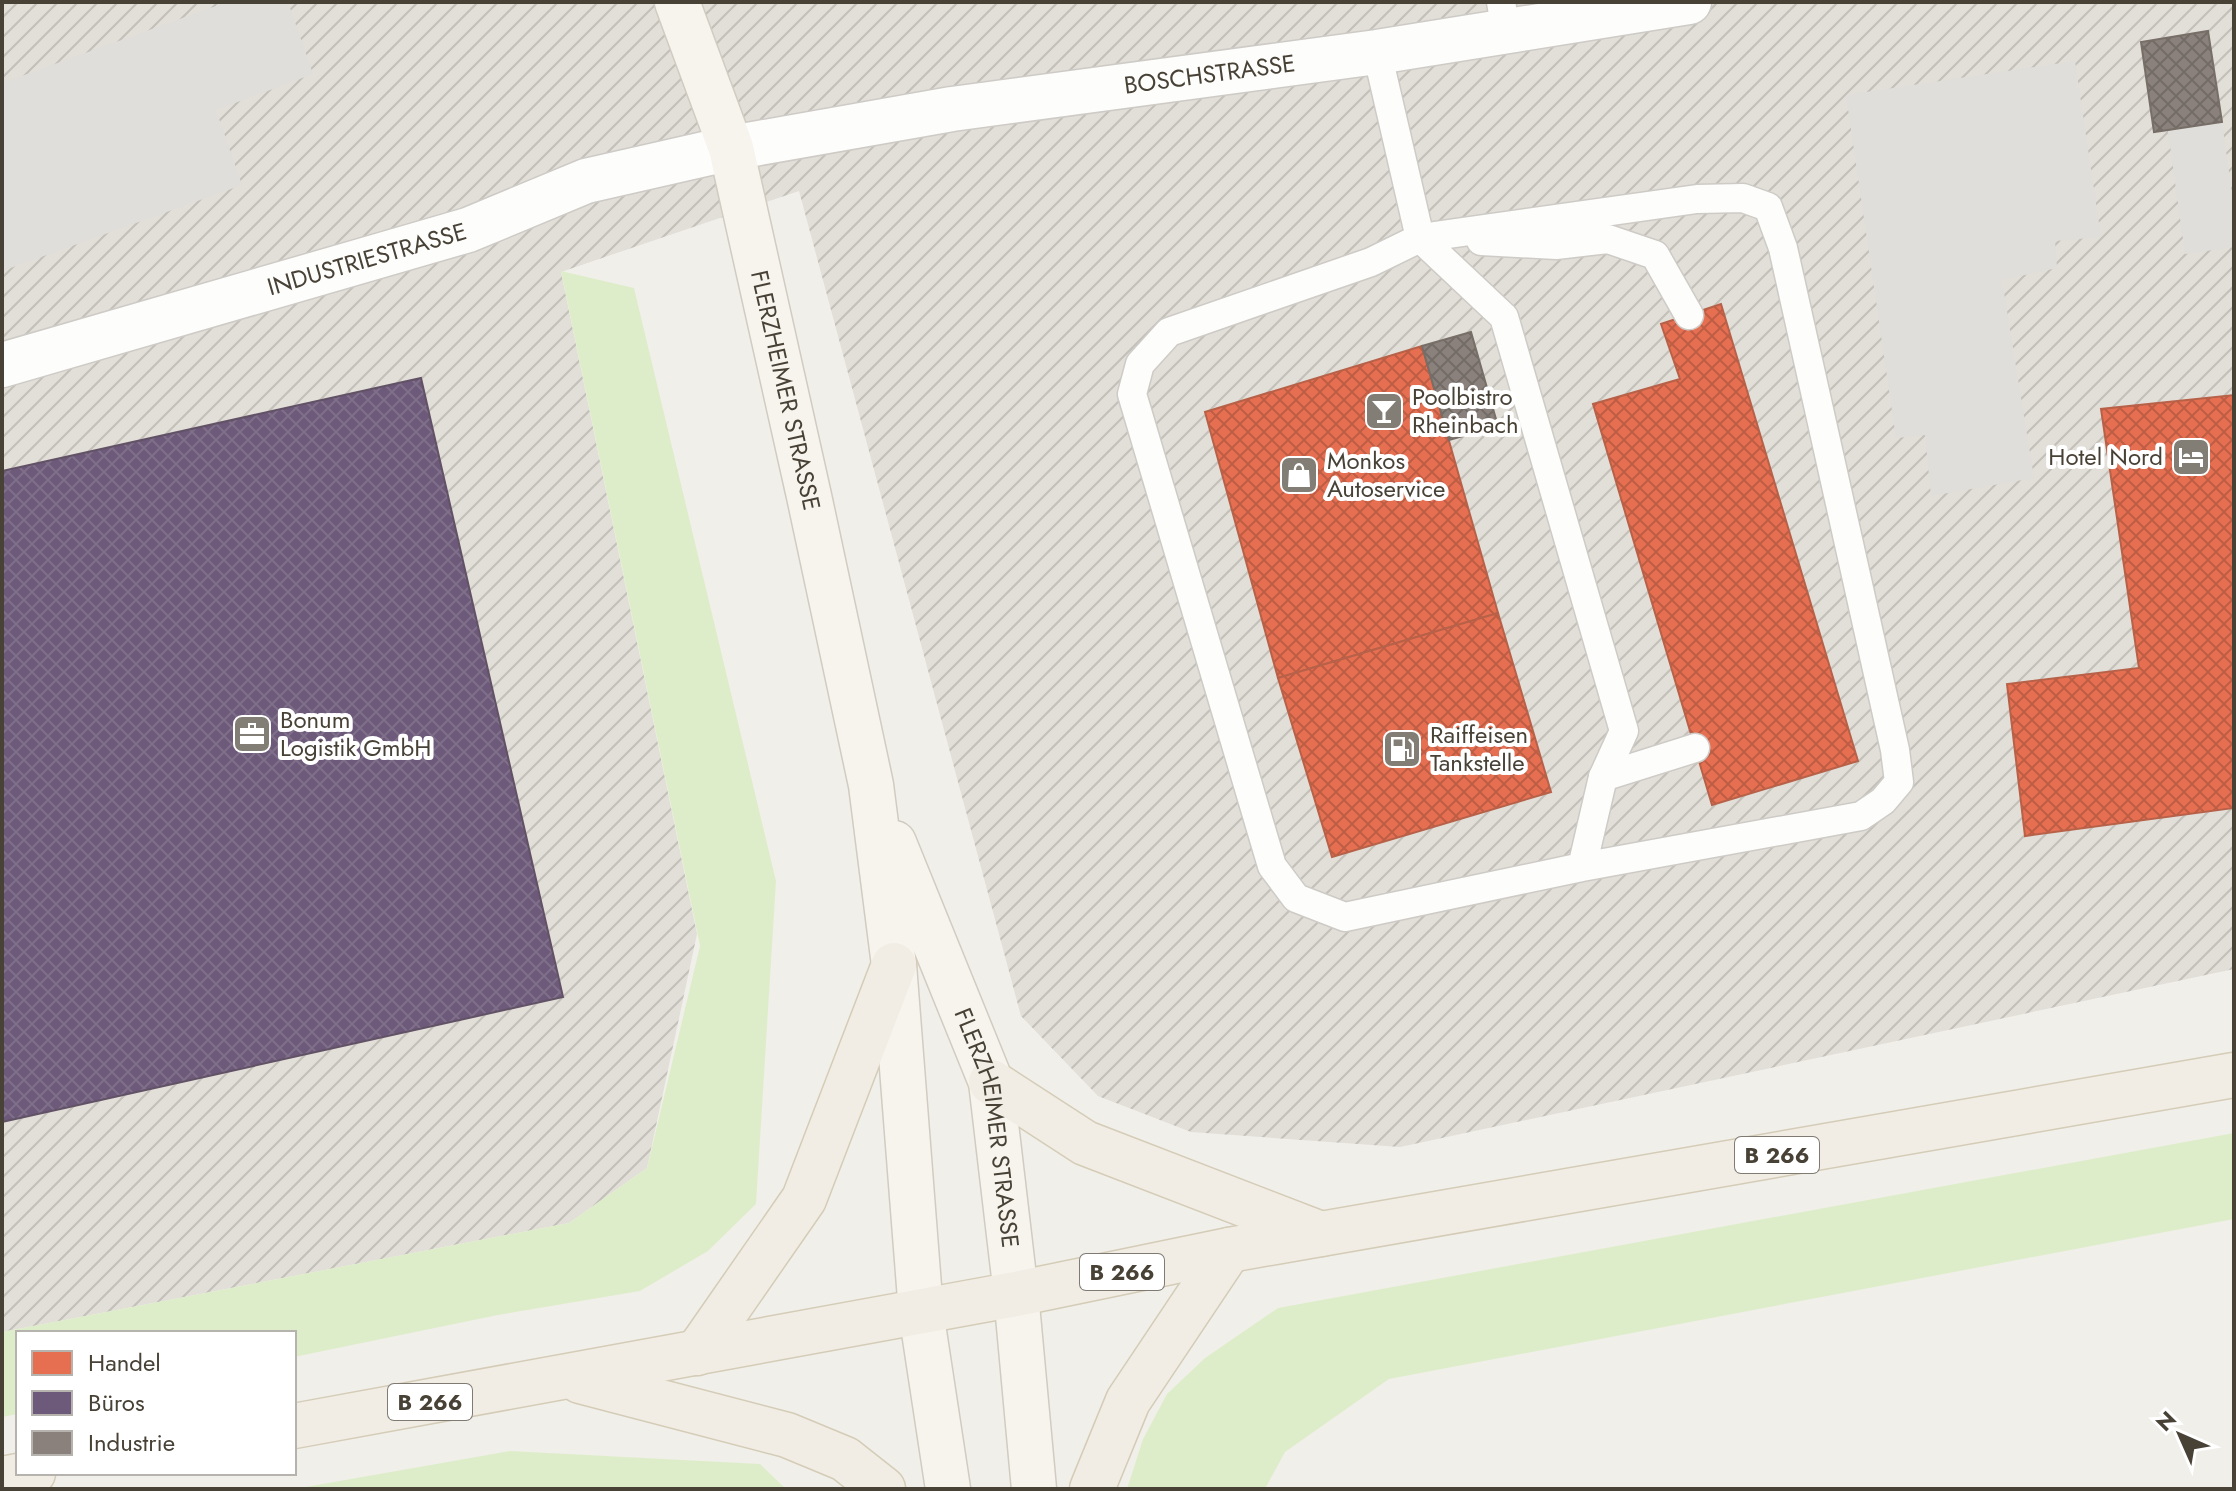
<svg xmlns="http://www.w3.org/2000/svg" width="2236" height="1491" font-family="Jost,sans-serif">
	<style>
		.industrial { fill: url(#industrial-furrows) }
		.grass { fill: #deedc9 }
		.parking { fill: #e0deda }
		.shops { fill: url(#shops-cross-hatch); stroke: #b76149; stroke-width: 2 }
		.offices { fill: url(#offices-cross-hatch); stroke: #625266; stroke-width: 2 }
		.industry { fill: url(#industry-cross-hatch); stroke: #766e67; stroke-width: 2 }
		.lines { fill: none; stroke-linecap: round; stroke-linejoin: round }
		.lane-casing { stroke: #cecbc6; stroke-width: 31 }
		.street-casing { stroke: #cecbc6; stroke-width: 47 }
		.secondary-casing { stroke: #d1ccc1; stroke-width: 47 }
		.primary-casing { stroke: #d4ccb7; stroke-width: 47 }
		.lane { stroke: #fdfdfc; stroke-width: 28 }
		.street { stroke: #fdfdfc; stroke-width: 44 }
		.secondary { stroke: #f7f4ee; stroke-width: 44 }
		.primary { stroke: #f1ede4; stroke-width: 44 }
		.labels { text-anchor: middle; stroke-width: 8; stroke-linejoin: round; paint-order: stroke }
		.shield { fill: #fff; stroke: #7f7a72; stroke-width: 2 }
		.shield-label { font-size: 22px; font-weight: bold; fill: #484136 }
		.street-label { font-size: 24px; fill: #484136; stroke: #fff }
		.poi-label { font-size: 24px; fill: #484136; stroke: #fff; text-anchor: start }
	</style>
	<defs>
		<pattern id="industrial-furrows" width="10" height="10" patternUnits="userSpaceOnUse" patternTransform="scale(2)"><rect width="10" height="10" fill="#e2ded8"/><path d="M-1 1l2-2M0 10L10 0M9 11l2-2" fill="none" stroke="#c3c0ba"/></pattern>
		<pattern id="shops-cross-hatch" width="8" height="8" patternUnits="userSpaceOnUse" patternTransform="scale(2)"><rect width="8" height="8" fill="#e76f51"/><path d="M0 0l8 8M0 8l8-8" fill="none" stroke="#bd5d44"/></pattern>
		<pattern id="offices-cross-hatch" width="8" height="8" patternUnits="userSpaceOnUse" patternTransform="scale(2)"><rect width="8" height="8" fill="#6d597a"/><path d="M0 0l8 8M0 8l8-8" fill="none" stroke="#7f6f89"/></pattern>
		<pattern id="industry-cross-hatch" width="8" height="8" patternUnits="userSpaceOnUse" patternTransform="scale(2)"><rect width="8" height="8" fill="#8a817c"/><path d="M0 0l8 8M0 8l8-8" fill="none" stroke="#736b66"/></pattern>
	</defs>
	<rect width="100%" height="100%" fill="#f1efea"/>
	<polygon class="industrial" points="2,2 2234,2 2234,969 1400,1147 1191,1132 1098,1096 1021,1016 799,191 561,272 697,934 647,1168 569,1223 2,1332"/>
	<g class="grass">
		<polygon points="561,271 634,288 776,881 756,1204 708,1251 640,1291 498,1315 294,1357 294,1333 18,1333 18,1414 2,1417 2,1332 569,1223 647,1168 700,946"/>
		<polygon points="2234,1133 2234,1219 1389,1379 1285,1452 1265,1489 1127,1489 1143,1439 1167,1394 1205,1358 1278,1308"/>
		<polygon points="510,1451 760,1464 786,1489 294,1489"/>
	</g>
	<g class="parking">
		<polygon points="227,2 288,2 313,74 216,110 242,185 2,271 2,83"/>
		<polygon points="2075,61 2101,237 2055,241 2057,268 2002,280 2034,478 1931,496 1925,435 1896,438 1846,95"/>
		<polygon points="2222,122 2234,209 2234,247 2185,254 2168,131"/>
	</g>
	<g class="shops">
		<polygon points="1721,304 1858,761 1712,805 1593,404 1680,379 1661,324"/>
		<polygon points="1422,346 1498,613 1278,678 1205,412"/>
		<polygon points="2234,395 2234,808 2025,836 2007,684 2139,668 2101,409"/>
		<polygon points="1498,613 1551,792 1332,857 1278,678"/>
	</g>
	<polygon class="offices" points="421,378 563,997 2,1122 2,471"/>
	<g class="industry">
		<polygon points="2208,31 2222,122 2154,132 2141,42"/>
		<polygon points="1471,332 1498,426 1449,440 1422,346"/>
	</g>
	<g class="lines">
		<g class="lane-casing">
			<g id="lane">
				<polyline points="1501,2 1506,31"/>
				<polyline points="1377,52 1420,238 1504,317 1624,731 1603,777 1582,867 1345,917 1296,898 1272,866 1132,394 1140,364 1169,332 1371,262 1420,238 1697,199 1743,198 1768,207 1783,248 1895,750 1899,782 1883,801 1861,816 1582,867"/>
				<polyline points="1481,241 1556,245 1608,239 1655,255 1689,315"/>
				<polyline points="1603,777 1695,748"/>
			</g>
		</g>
		<g class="street-casing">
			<g id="street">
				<path id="s1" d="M2 365 468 230 586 181 731 148 952 109 1377 52 1689 2"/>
			</g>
		</g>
		<g class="secondary-casing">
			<g id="secondary">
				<path id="s2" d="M677 2 731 148 809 496 871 785 894 965 921 1312 948 1489"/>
				<path id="s3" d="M894 843 991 1082 1016 1294 1034 1489"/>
			</g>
		</g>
		<g class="primary-casing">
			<g id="primary">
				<polyline points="991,1082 1085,1143 1321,1234"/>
				<polyline points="697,1353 804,1199 894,965"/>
				<polyline points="580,1381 787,1435 845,1459 883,1489"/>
				<polyline points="294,1426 1016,1294 1229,1250 2234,1075"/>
				<polyline points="2,1479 33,1473"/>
				<polyline points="1092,1489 1128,1401 1229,1250"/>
			</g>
		</g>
		<use href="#lane" class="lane"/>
		<use href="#street" class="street"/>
		<use href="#secondary" class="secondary"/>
		<use href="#primary" class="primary"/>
	</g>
	<defs>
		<g id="bar-square" transform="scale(2)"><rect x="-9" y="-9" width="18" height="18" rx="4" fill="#837e75" stroke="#fff"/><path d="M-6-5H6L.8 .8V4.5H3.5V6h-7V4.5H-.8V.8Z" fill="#fff"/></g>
		<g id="hotel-square" transform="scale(2)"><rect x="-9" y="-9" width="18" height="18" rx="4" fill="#837e75" stroke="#fff"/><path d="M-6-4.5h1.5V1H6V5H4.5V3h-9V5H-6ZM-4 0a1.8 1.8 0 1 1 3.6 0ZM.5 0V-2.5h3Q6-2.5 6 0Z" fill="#fff"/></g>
		<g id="shop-square" transform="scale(2)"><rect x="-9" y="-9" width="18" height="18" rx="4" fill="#837e75" stroke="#fff"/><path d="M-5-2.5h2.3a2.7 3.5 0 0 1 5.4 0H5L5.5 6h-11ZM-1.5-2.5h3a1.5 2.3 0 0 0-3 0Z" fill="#fff"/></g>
		<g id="office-square" transform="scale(2)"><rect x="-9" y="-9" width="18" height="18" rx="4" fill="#837e75" stroke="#fff"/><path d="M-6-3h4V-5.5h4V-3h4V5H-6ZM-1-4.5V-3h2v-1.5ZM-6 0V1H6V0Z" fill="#fff"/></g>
		<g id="fuel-square" transform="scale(2)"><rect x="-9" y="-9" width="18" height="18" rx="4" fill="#837e75" stroke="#fff"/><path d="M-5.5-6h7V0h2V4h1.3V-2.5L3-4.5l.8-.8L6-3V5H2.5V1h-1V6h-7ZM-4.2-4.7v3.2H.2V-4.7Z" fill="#fff"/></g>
	</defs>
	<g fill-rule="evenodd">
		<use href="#bar-square" x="1384" y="411"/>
		<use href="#hotel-square" x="2191" y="457"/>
		<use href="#shop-square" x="1299" y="475"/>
		<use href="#office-square" x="252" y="734"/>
		<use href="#fuel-square" x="1402" y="749"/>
	</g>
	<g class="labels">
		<g class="shield">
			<rect x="1735" y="1137" width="84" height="36" rx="6"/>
			<rect x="1080" y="1254" width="84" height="36" rx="6"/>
			<rect x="388" y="1384" width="84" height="36" rx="6"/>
		</g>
		<g class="shield-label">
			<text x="1777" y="1163">B 266</text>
			<text x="1122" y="1280">B 266</text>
			<text x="430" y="1410">B 266</text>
		</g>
		<g class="street-label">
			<text dy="8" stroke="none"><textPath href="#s1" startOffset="1246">BOSCHSTRASSE</textPath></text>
			<text dy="8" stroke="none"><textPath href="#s1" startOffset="380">INDUSTRIESTRASSE</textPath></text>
			<text dy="8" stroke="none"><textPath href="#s2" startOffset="404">FLERZHEIMER STRASSE</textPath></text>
			<text dy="8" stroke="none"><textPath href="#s3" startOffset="302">FLERZHEIMER STRASSE</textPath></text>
		</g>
		<g class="poi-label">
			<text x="1412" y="405">Poolbistro<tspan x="1412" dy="28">Rheinbach</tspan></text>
			<text x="2163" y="465" text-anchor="end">Hotel Nord</text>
			<text x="1327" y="469">Monkos<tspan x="1327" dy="28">Autoservice</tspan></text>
			<text x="280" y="728">Bonum<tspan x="280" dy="28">Logistik GmbH</tspan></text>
			<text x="1430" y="743">Raiffeisen<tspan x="1430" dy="28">Tankstelle</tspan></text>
		</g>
	</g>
	<rect width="2236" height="1491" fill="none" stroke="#484136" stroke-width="8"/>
	<rect x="16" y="1331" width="280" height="144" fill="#ffffff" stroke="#b6b3af" stroke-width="2"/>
	<rect x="32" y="1351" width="40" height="24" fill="#e76f51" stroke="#b6b3af" stroke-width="2"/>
	<text x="88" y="1371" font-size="24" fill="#484136">Handel</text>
	<rect x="32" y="1391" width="40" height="24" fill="#6d597a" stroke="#b6b3af" stroke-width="2"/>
	<text x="88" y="1411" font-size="24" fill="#484136">Büros</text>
	<rect x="32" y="1431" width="40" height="24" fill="#8a817c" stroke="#b6b3af" stroke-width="2"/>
	<text x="88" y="1451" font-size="24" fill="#484136">Industrie</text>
	<g transform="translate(2180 1435) rotate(315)" stroke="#ffffff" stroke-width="6" paint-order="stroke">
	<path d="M0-6L14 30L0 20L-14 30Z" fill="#484136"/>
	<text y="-12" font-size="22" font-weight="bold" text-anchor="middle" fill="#484136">N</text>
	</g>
</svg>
